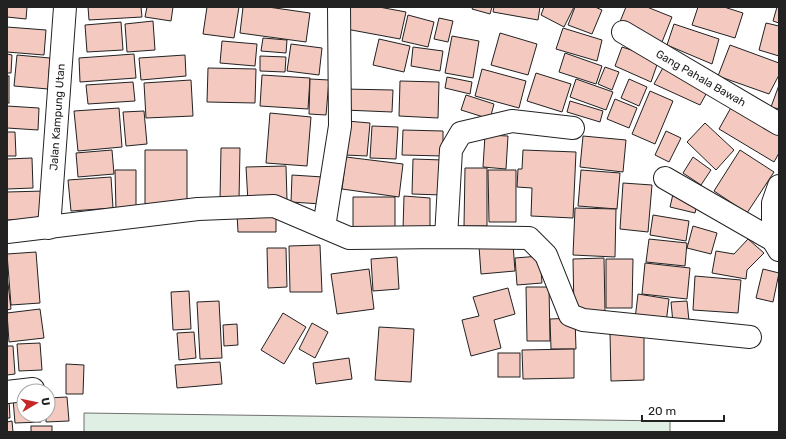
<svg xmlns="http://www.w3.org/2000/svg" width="786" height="439" font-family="Rubik,sans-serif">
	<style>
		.green { fill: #e0efe3; stroke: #6f6f6f }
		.building { fill: #f3c9c0; stroke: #222 }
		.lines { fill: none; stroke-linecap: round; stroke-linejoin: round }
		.minor-casing { stroke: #222; stroke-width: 24 }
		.minor { stroke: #fff; stroke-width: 22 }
		.labels { text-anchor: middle; stroke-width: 3; stroke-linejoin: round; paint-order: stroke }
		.street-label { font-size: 11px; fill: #222; stroke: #fff }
	</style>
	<rect width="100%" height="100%" fill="#fff"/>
	<polygon class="green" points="84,413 670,421 670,432 84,432"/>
	<g class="building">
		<polygon points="7,7 27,7 26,19 7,17"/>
		<polygon points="88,7 141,7 142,17 89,20"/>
		<polygon points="147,7 173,7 171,21 145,17"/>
		<polygon points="207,7 239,7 234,38 203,34"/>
		<polygon points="243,7 268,7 310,13 306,42 240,33"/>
		<polygon points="350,7 379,7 406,12 400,39 346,29"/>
		<polygon points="473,7 492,7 490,14 472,9"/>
		<polygon points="494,7 540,7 538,20 493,12"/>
		<polygon points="544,7 574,7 564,27 541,15"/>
		<polygon points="575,7 595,7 602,10 592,34 568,25"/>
		<polygon points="626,7 647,7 672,17 662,42 619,24"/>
		<polygon points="698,7 724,7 743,13 735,38 692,25"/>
		<polygon points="777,7 779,7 779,23 773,21"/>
		<polygon points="408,15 434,22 428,47 402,41"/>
		<polygon points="439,18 453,21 448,42 434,39"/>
		<polygon points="153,21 155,50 127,52 125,24"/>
		<polygon points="121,22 123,50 87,52 85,25"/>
		<polygon points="766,23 779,26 779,56 759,50"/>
		<polygon points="674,24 719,39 712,64 667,45"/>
		<polygon points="7,27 46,30 44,55 7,52"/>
		<polygon points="563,28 602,40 597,61 556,49"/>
		<polygon points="500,33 537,44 528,75 491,65"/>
		<polygon points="452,36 479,41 473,78 445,73"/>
		<polygon points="263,38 287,40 286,53 261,51"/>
		<polygon points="379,39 410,46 404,72 373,65"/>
		<polygon points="222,41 257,44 255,66 220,63"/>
		<polygon points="291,44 322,48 319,75 287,71"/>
		<polygon points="730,45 779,63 779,75 769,94 718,76"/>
		<polygon points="413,47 443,51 440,71 411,66"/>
		<polygon points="622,47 659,59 651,82 615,66"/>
		<polygon points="565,53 602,66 596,84 559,72"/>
		<polygon points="7,54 12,55 11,73 7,73"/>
		<polygon points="134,54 136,78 80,82 79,58"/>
		<polygon points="17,55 50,58 48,89 14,86"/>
		<polygon points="185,55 186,76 141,80 139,58"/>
		<polygon points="260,56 286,57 285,72 260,71"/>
		<polygon points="665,64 710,87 700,105 654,84"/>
		<polygon points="605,67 619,72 612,90 598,84"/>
		<polygon points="208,68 256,69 255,103 207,102"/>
		<polygon points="482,69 526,81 519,108 475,96"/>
		<polygon points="536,73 571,84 562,112 527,101"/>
		<polygon points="262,75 310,78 308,109 260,106"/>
		<rect x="7" y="76" width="2" height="27"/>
		<polygon points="447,77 472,82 470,94 445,88"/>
		<polygon points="310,79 329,80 326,115 309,114"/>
		<polygon points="576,79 613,92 606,110 570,97"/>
		<polygon points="629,79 647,87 639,106 621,98"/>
		<polygon points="191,80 193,116 146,118 144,83"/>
		<polygon points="400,81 439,82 438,118 399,116"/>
		<polygon points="133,82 135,101 88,104 86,85"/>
		<polygon points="779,85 779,109 771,107"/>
		<polygon points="344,89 393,90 392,112 344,110"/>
		<polygon points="650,91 673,101 655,144 632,134"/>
		<polygon points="466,95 494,104 490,119 461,110"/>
		<polygon points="615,99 637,108 629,128 607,119"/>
		<polygon points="570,101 603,111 600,122 567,112"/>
		<polygon points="733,104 779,131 779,153 774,162 719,129"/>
		<polygon points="7,106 39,108 38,130 7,128"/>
		<polygon points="119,108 122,147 78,151 74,111"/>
		<polygon points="144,111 147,144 126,146 123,112"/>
		<polygon points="270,113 311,117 307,166 266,163"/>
		<polygon points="347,121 370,123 367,156 345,155"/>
		<polygon points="705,123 734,150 716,170 687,142"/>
		<polygon points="372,126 398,127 396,159 370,158"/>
		<polygon points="403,130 443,131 443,156 402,155"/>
		<polygon points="666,131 681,138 669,162 655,155"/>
		<polygon points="7,132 15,132 16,156 7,156"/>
		<polygon points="485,135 508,136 506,169 483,167"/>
		<polygon points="583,136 626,140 623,172 580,167"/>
		<polygon points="221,148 240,148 239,200 220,200"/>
		<polygon points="112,150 114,174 78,177 76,153"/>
		<polygon points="145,150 187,150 187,203 145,204"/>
		<polygon points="523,150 576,152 573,218 531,216 532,188 517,187 518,169 522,169"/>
		<polygon points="740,150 774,172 747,213 714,191"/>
		<polygon points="346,157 403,164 399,197 342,189"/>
		<polygon points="693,157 711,170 701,185 683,173"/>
		<polygon points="32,158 33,188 7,189 7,159"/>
		<polygon points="413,159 443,160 442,195 412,194"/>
		<polygon points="286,166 287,200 248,202 246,167"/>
		<polygon points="465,168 487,168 487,226 464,226"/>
		<polygon points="115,170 136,170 136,210 116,210"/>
		<polygon points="488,170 516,170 516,222 489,222"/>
		<polygon points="581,170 620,173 617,209 578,206"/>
		<polygon points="292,175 323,177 321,204 291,202"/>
		<polygon points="111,177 113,208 71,211 68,180"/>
		<polygon points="623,183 652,185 648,232 620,229"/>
		<polygon points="45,191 46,219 7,220 7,192"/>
		<polygon points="673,194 698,200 695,213 670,207"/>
		<polygon points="404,196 430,198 430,229 403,229"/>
		<polygon points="353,197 395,197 395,233 353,234"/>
		<polygon points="575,208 616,209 615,257 573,255"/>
		<polygon points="276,213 276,232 238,232 237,214"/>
		<polygon points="653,215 689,221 686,241 650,235"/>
		<polygon points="693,226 717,233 711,254 687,248"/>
		<polygon points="649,239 687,243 685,266 646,262"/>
		<polygon points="748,239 764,253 747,270 746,279 712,273 716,251 734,254"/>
		<polygon points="513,244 515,271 481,274 479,246"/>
		<polygon points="320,245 322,292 290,292 289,246"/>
		<polygon points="267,248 286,248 287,287 268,288"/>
		<polygon points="36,252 40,303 11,305 7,254"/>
		<polygon points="540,256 542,283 517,285 515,258"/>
		<polygon points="397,257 399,289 373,291 371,259"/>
		<polygon points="604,258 605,312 574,312 573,259"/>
		<polygon points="606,259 633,259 632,308 606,308"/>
		<polygon points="645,263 690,268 687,299 642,294"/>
		<polygon points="369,269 374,309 337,314 331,274"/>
		<polygon points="763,269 779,273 773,302 756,298"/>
		<polygon points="7,275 11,309 7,310"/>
		<polygon points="695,276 741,280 738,313 693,310"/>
		<polygon points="526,287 549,287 550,341 527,341"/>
		<polygon points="508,288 515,314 494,320 501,348 471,356 462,320 479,316 473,297"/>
		<polygon points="189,291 191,329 173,330 171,292"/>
		<polygon points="638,294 669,299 666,323 635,319"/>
		<polygon points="219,301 222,358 200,359 197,302"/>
		<polygon points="687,301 689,321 673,323 671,302"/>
		<polygon points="40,309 44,338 9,342 7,313"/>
		<polygon points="283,313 306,327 284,364 261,350"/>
		<polygon points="575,318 576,349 551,349 550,319"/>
		<polygon points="312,323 328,332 315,358 299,349"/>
		<polygon points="237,324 238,345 224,346 223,325"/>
		<polygon points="379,327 414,329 411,382 375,380"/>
		<polygon points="644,331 644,380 611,381 610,332"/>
		<polygon points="194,332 196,358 179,360 177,333"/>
		<polygon points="40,343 42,370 19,371 17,344"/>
		<polygon points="7,346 13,346 15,374 7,375"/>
		<polygon points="574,349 574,378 523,379 522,350"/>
		<rect x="498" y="353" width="22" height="24"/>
		<polygon points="349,358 352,379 316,384 313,363"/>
		<polygon points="220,362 222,384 177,388 175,365"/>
		<polygon points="66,364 84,365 83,394 66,394"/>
		<polygon points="67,397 69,421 46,422 46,415 48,415 48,398"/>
		<polygon points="24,398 24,415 41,415 41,422 15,423 13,399"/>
		<polygon points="7,400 9,400 10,418 7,418"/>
		<polygon points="12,421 13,432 7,432 7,422"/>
		<rect x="31" y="426" width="21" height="6"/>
	</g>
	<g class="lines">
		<g class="minor-casing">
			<g id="minor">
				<polyline points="623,32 779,124"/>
				<polyline points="665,178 773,240"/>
				<polyline points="779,186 773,203 773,240 779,250"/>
				<polyline points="324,227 340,126 339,7"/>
				<polyline points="49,228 65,7"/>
				<polyline points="7,232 198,209 274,206 349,238 446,237 529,238 546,255 570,315 583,320 750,337"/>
				<polyline points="446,237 451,150 461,133 512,121 573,128"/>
				<polyline points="7,392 33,389"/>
			</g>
		</g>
		<use href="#minor" class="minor"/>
	</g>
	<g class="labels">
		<g class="street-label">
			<text transform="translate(701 78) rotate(30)" y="4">Gang Pahala Bawah</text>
			<text transform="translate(57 117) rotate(-86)" y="4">Jalan Kampung Utan</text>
		</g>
	</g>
	<rect width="786" height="439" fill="none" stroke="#222222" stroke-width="16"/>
	<g transform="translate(36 403) rotate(81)"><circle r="19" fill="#ffffff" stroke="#a7a7a7"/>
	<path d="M0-3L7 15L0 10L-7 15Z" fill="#c62828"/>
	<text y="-6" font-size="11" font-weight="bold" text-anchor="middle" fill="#222222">U</text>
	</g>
	<path d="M642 415v6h82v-6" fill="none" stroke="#222222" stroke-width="2"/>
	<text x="648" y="415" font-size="12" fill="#222222" stroke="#ffffff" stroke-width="3" paint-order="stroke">20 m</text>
</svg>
